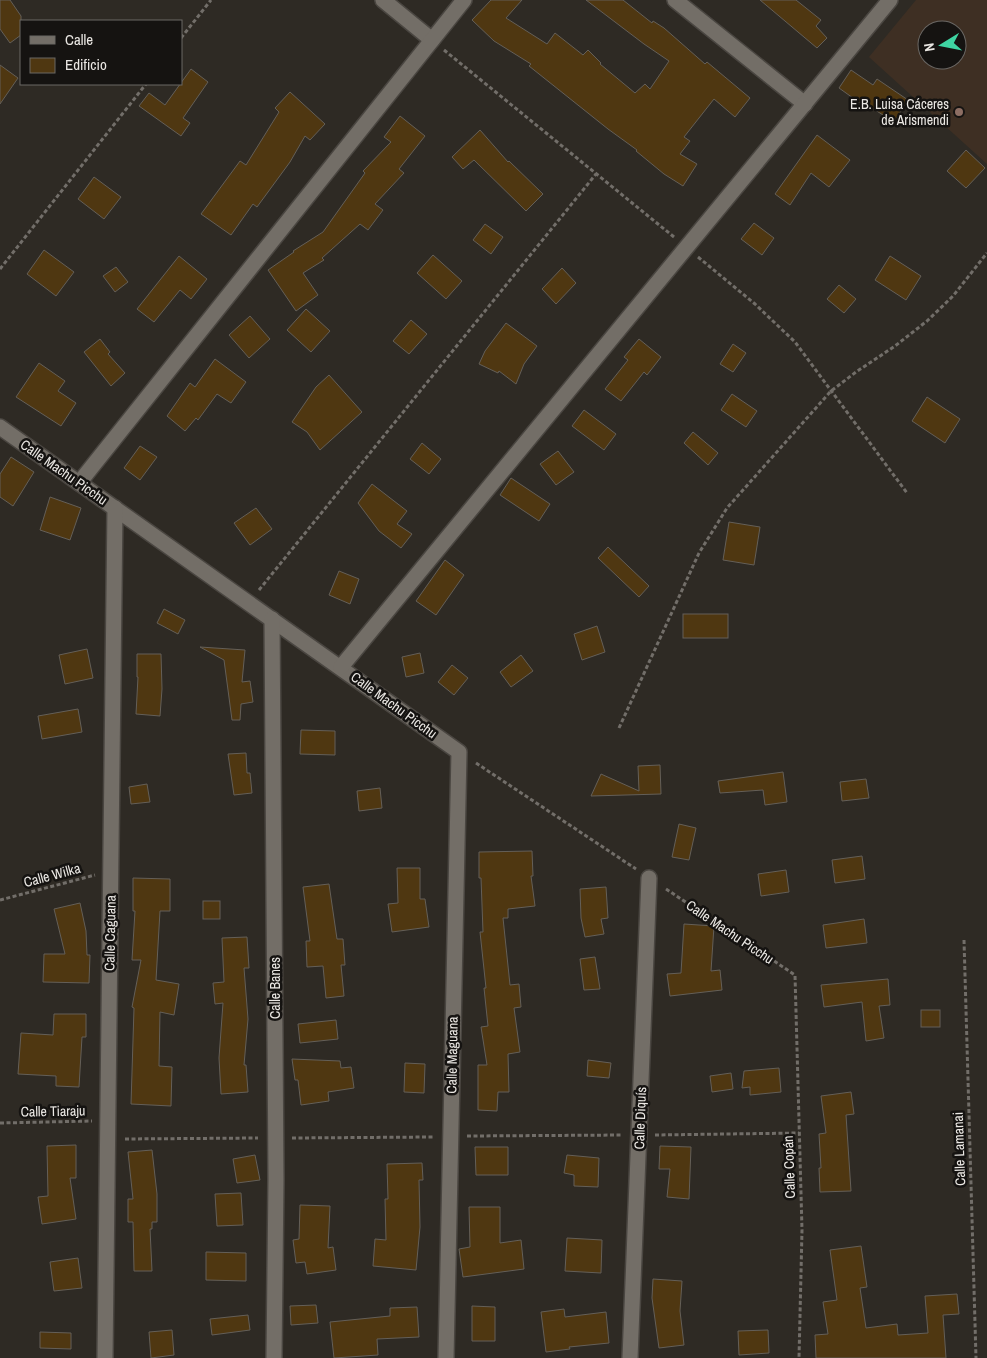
<svg xmlns="http://www.w3.org/2000/svg" width="987" height="1358" font-family="'Archivo Narrow',sans-serif">
	<style>
		.education { fill: #3e2f23; fill-rule: evenodd }
		.building { fill: #4f3711; stroke: #645f58 }
		.lines { fill: none; stroke-linecap: round; stroke-linejoin: round }
		.minor-casing { stroke: #4a4641; stroke-width: 18 }
		.path { stroke: #726e69; stroke-width: 3; stroke-dasharray: 4 2.5; stroke-linecap: butt }
		.minor { stroke: #736e67; stroke-width: 15 }
		.education-dot { fill: #8d6e63; stroke: #151311; stroke-width: 2 }
		.labels { text-anchor: middle; stroke-width: 5; stroke-linejoin: round; paint-order: stroke }
		.poi-label { font-size: 14px; fill: #ebe8e4; stroke: #151311; text-anchor: end }
		.street-label { font-size: 14px; fill: #ebe8e4; stroke: #151311 }
	</style>
	<rect width="100%" height="100%" fill="#2e2a24"/>
	<path class="education" d="M916 0H987V164L869 57ZM927 30H957V60H927Z"/>
	<g class="building">
		<polygon points="0,0 10,0 21,16 21,35 10,43 0,29"/>
		<polygon points="491,0 522,0 506,18 547,44 555,33 583,55 588,50 601,63 600,64 635,93 645,84 650,89 669,61 644,44 586,0 623,0 652,23 653,21 664,28 705,64 707,62 750,98 735,117 714,99 684,137 690,141 680,154 697,164 683,186 664,174 636,151 637,150 608,129 529,66 531,64 494,41 472,20"/>
		<polygon points="760,0 796,0 821,20 816,26 827,38 817,48"/>
		<polygon points="0,65 18,78 0,104"/>
		<polygon points="191,69 208,82 183,118 190,123 181,136 139,106 149,93 165,105"/>
		<polygon points="851,70 873,85 877,79 908,100 894,122 861,101 860,103 839,88"/>
		<polygon points="290,92 325,124 310,140 305,136 290,162 257,207 253,204 231,235 201,214 240,161 246,165 279,112 275,108"/>
		<polygon points="400,116 425,136 399,169 404,173 375,204 383,210 368,230 360,224 322,258 324,260 303,273 318,295 296,311 268,270 294,252 293,251 323,232 365,173 363,171 391,142 384,137"/>
		<polygon points="480,130 508,162 509,161 543,194 526,211 474,160 463,169 452,157"/>
		<polygon points="817,135 850,160 829,187 811,173 790,205 775,194"/>
		<polygon points="966,150 985,168 966,188 947,171"/>
		<polygon points="94,177 121,197 104,219 78,199"/>
		<polygon points="754,223 774,238 762,255 741,239"/>
		<polygon points="485,224 503,237 491,254 473,240"/>
		<polygon points="44,250 74,272 56,296 27,274"/>
		<polygon points="433,255 462,281 446,299 417,273"/>
		<polygon points="179,256 207,279 191,299 180,290 154,322 137,309"/>
		<polygon points="890,256 921,276 906,300 875,280"/>
		<polygon points="116,267 128,282 115,292 103,276"/>
		<polygon points="562,268 576,283 556,304 542,289"/>
		<polygon points="839,285 856,299 844,313 827,299"/>
		<polygon points="306,309 330,331 311,352 287,330"/>
		<polygon points="250,316 270,339 249,358 229,335"/>
		<polygon points="411,320 427,334 409,354 393,341"/>
		<polygon points="506,323 537,346 524,364 516,384 499,371 498,373 479,364 485,351"/>
		<polygon points="100,339 110,352 108,354 125,373 111,386 84,352"/>
		<polygon points="639,339 661,357 647,375 644,372 621,401 605,389 628,360 624,357"/>
		<polygon points="733,344 746,353 733,372 720,364"/>
		<polygon points="215,359 246,382 231,403 217,394 198,420 196,418 185,431 167,416 190,383 195,387"/>
		<polygon points="39,363 65,381 58,391 76,403 61,426 16,397"/>
		<polygon points="329,375 362,412 320,450 307,432 292,422 316,387"/>
		<polygon points="732,394 757,411 746,427 721,410"/>
		<polygon points="927,397 960,419 945,443 912,421"/>
		<polygon points="584,410 616,434 604,450 572,426"/>
		<polygon points="693,432 718,453 708,465 684,443"/>
		<polygon points="422,443 441,459 429,474 410,459"/>
		<polygon points="140,446 157,457 140,480 124,468"/>
		<polygon points="558,451 574,472 556,485 540,464"/>
		<polygon points="11,457 34,472 13,506 0,497 0,474"/>
		<polygon points="511,478 550,504 539,521 500,495"/>
		<polygon points="372,484 407,511 397,524 412,534 401,548 379,531 358,503"/>
		<polygon points="50,497 81,508 70,540 40,530"/>
		<polygon points="256,508 272,529 250,545 234,523"/>
		<polygon points="729,522 760,527 754,565 723,560"/>
		<polygon points="608,547 649,586 639,597 598,558"/>
		<polygon points="445,560 464,575 436,615 416,601"/>
		<polygon points="339,571 359,579 350,604 329,595"/>
		<polygon points="164,609 185,620 178,634 157,623"/>
		<rect x="683" y="614" width="45" height="24"/>
		<polygon points="597,626 605,652 582,660 574,634"/>
		<polygon points="200,647 245,650 242,682 250,681 253,702 241,704 240,720 232,720 224,660"/>
		<polygon points="87,649 93,678 65,684 59,655"/>
		<polygon points="420,653 424,673 406,677 402,657"/>
		<polygon points="137,654 161,654 162,689 160,716 136,714 138,677 137,677"/>
		<polygon points="521,655 533,671 511,687 500,672"/>
		<polygon points="452,665 468,678 454,695 438,682"/>
		<polygon points="78,709 82,732 42,739 38,716"/>
		<polygon points="301,730 335,731 335,755 300,754"/>
		<polygon points="246,753 247,773 250,773 252,793 234,795 228,754"/>
		<polygon points="660,765 661,794 591,796 601,774 639,791 638,766"/>
		<polygon points="783,772 787,802 765,805 763,790 720,793 718,781"/>
		<polygon points="866,779 869,798 842,801 840,782"/>
		<polygon points="147,784 150,802 131,804 129,787"/>
		<polygon points="380,788 382,808 359,811 357,791"/>
		<polygon points="679,824 696,828 689,860 672,857"/>
		<polygon points="532,851 533,876 531,876 535,906 508,909 508,918 503,918 510,985 519,984 521,1007 514,1008 520,1052 508,1054 509,1092 498,1092 497,1111 478,1110 478,1065 487,1065 481,1027 488,1026 484,988 486,988 480,932 483,932 481,878 479,878 479,852"/>
		<polygon points="862,856 865,879 835,883 832,860"/>
		<polygon points="397,868 420,868 420,899 425,899 429,927 392,932 388,904 398,903"/>
		<polygon points="786,870 789,892 761,896 758,874"/>
		<polygon points="133,878 170,879 170,911 160,911 156,980 179,984 174,1015 160,1012 159,1066 172,1067 171,1106 131,1104 134,1008 132,1007 141,960 132,960 135,911 133,911"/>
		<polygon points="329,884 337,939 343,939 345,965 341,965 344,996 326,998 323,966 307,967 306,941 310,941 303,887"/>
		<polygon points="606,887 608,918 601,919 604,934 585,937 581,918 580,889"/>
		<rect x="203" y="901" width="17" height="18"/>
		<polygon points="80,903 86,931 87,955 90,955 89,983 43,982 44,954 65,954 54,909"/>
		<polygon points="864,919 867,943 826,948 823,925"/>
		<polygon points="684,924 714,926 711,971 720,970 722,990 670,996 667,974 681,973"/>
		<polygon points="247,937 249,968 244,968 248,1019 244,1065 246,1065 248,1092 221,1094 219,1058 223,1003 215,1004 213,983 224,982 222,938"/>
		<polygon points="595,957 600,989 584,990 580,959"/>
		<polygon points="888,979 890,1005 879,1006 884,1038 866,1041 862,1002 824,1007 821,985"/>
		<rect x="921" y="1010" width="19" height="17"/>
		<polygon points="54,1014 86,1014 86,1037 82,1037 79,1087 56,1086 56,1076 18,1074 21,1033 53,1035"/>
		<polygon points="336,1020 338,1039 300,1043 298,1024"/>
		<polygon points="292,1059 340,1061 341,1068 351,1067 354,1088 328,1092 329,1101 301,1105 298,1080 295,1080"/>
		<polygon points="588,1060 611,1063 609,1078 587,1076"/>
		<polygon points="405,1063 425,1064 424,1093 404,1092"/>
		<polygon points="779,1068 781,1092 750,1095 750,1087 742,1088 744,1071"/>
		<polygon points="731,1073 733,1089 712,1092 710,1076"/>
		<polygon points="851,1092 854,1114 846,1115 851,1191 820,1192 819,1168 821,1168 819,1134 826,1133 821,1096"/>
		<polygon points="76,1145 76,1178 70,1178 76,1219 42,1224 38,1197 48,1196 47,1146"/>
		<polygon points="660,1146 691,1147 689,1199 667,1197 670,1169 659,1169"/>
		<polygon points="475,1147 508,1147 508,1175 476,1175"/>
		<polygon points="152,1150 157,1194 157,1222 152,1222 152,1229 150,1229 152,1271 134,1271 133,1222 128,1222 128,1199 133,1199 128,1152"/>
		<polygon points="255,1155 260,1180 237,1183 233,1159"/>
		<polygon points="567,1155 599,1158 598,1187 574,1186 574,1175 564,1173"/>
		<polygon points="422,1163 423,1180 419,1180 420,1227 416,1270 373,1266 375,1239 386,1240 385,1199 388,1199 387,1164"/>
		<polygon points="241,1193 243,1225 217,1226 215,1194"/>
		<polygon points="300,1205 330,1206 328,1248 333,1247 336,1270 307,1274 305,1262 296,1263 293,1240 299,1239"/>
		<polygon points="469,1207 500,1207 500,1243 521,1240 524,1269 463,1277 459,1249 470,1247"/>
		<polygon points="567,1238 602,1240 601,1273 565,1271"/>
		<polygon points="861,1246 867,1287 860,1288 866,1328 897,1324 898,1335 928,1333 925,1296 957,1294 959,1314 943,1315 946,1358 816,1358 815,1335 828,1334 823,1302 837,1300 830,1250"/>
		<polygon points="206,1252 246,1253 246,1281 206,1280"/>
		<polygon points="78,1258 82,1288 54,1291 50,1262"/>
		<polygon points="653,1279 682,1281 680,1311 684,1345 659,1348 652,1298"/>
		<polygon points="316,1305 318,1323 291,1325 290,1306"/>
		<polygon points="472,1306 495,1307 495,1341 472,1341"/>
		<polygon points="417,1307 419,1337 377,1339 378,1355 334,1358 330,1322 390,1316 390,1308"/>
		<polygon points="564,1309 565,1317 606,1312 609,1343 569,1347 570,1349 546,1352 541,1312"/>
		<polygon points="248,1315 250,1330 212,1335 210,1319"/>
		<polygon points="172,1330 174,1355 151,1358 149,1332"/>
		<polygon points="768,1330 769,1353 739,1355 738,1331"/>
		<polygon points="40,1332 71,1333 71,1349 40,1348"/>
	</g>
	<g class="lines">
		<g class="minor-casing">
			<g id="minor">
				<polyline points="383,0 432,40"/>
				<polyline points="675,0 805,104"/>
				<polyline points="0,427 459,752 446,1358"/>
				<polyline points="79,483 464,0"/>
				<polyline points="272,619 276,1180 274,1358"/>
				<polyline points="341,667 890,0"/>
				<polyline points="105,1358 115,508"/>
				<polyline points="630,1358 649,878"/>
			</g>
		</g>
		<g class="path">
			<polyline points="181,38 211,0"/>
			<polyline points="444,50 674,237"/>
			<polyline points="698,257 755,304 795,342 907,493"/>
			<polyline points="0,269 146,84"/>
			<polyline points="259,590 596,174"/>
			<polyline points="619,728 699,553 727,508 831,391 856,372 895,346 927,321 953,296 987,253"/>
			<polyline points="476,763 636,869"/>
			<polyline points="666,889 795,975 802,1230 799,1358"/>
			<polyline points="0,900 95,875"/>
			<polyline points="964,940 976,1358"/>
			<polyline points="0,1123 92,1121"/>
			<polyline points="655,1135 799,1133"/>
			<polyline points="467,1136 623,1135"/>
			<polyline points="292,1138 433,1137"/>
			<polyline points="125,1139 258,1138"/>
		</g>
		<use href="#minor" class="minor"/>
	</g>
	<circle class="education-dot" cx="959" cy="112" r="5"/>
	<g class="labels">
		<g class="poi-label">
			<text x="949" y="109">E.B. Luisa Cáceres<tspan x="949" dy="16">de Arismendi</tspan></text>
		</g>
		<g class="street-label">
			<text transform="translate(64 472) rotate(35)" y="5">Calle Machu Picchu</text>
			<text transform="translate(394 705) rotate(36)" y="5">Calle Machu Picchu</text>
			<text transform="translate(52 875) rotate(-15)" y="5">Calle Wilka</text>
			<text transform="translate(730 932) rotate(34)" y="5">Calle Machu Picchu</text>
			<text transform="translate(110 933) rotate(-89)" y="5">Calle Caguana</text>
			<text transform="translate(275 988) rotate(-90)" y="5">Calle Banes</text>
			<text transform="translate(452 1055) rotate(-89)" y="5">Calle Maguana</text>
			<text transform="translate(53 1111) rotate(-1)" y="5">Calle Tiaraju</text>
			<text transform="translate(640 1118) rotate(-88)" y="5">Calle Diquís</text>
			<text transform="translate(959 1149) rotate(-92)" y="5">Calle Lamanai</text>
			<text transform="translate(789 1167) rotate(-92)" y="5">Calle Copán</text>
		</g>
	</g>
	<rect x="20" y="20" width="162" height="65" fill="#151311" stroke="#6b6865"/>
	<rect x="30" y="36" width="25" height="8" fill="#736e67" stroke="#6b6865"/>
	<text x="65" y="45" font-size="15" fill="#ebe8e4">Calle</text>
	<rect x="30" y="58" width="25" height="15" fill="#4f3711" stroke="#6b6865"/>
	<text x="65" y="70" font-size="15" fill="#ebe8e4">Edificio</text>
	<g transform="translate(942 45) rotate(260)"><circle r="24" fill="#151311" stroke="#6b6865"/>
	<path d="M0-4L9 19L0 12L-9 19Z" fill="#3fd4a2"/>
	<text y="-8" font-size="14" font-weight="bold" text-anchor="middle" fill="#ebe8e4">N</text>
	</g>
</svg>
